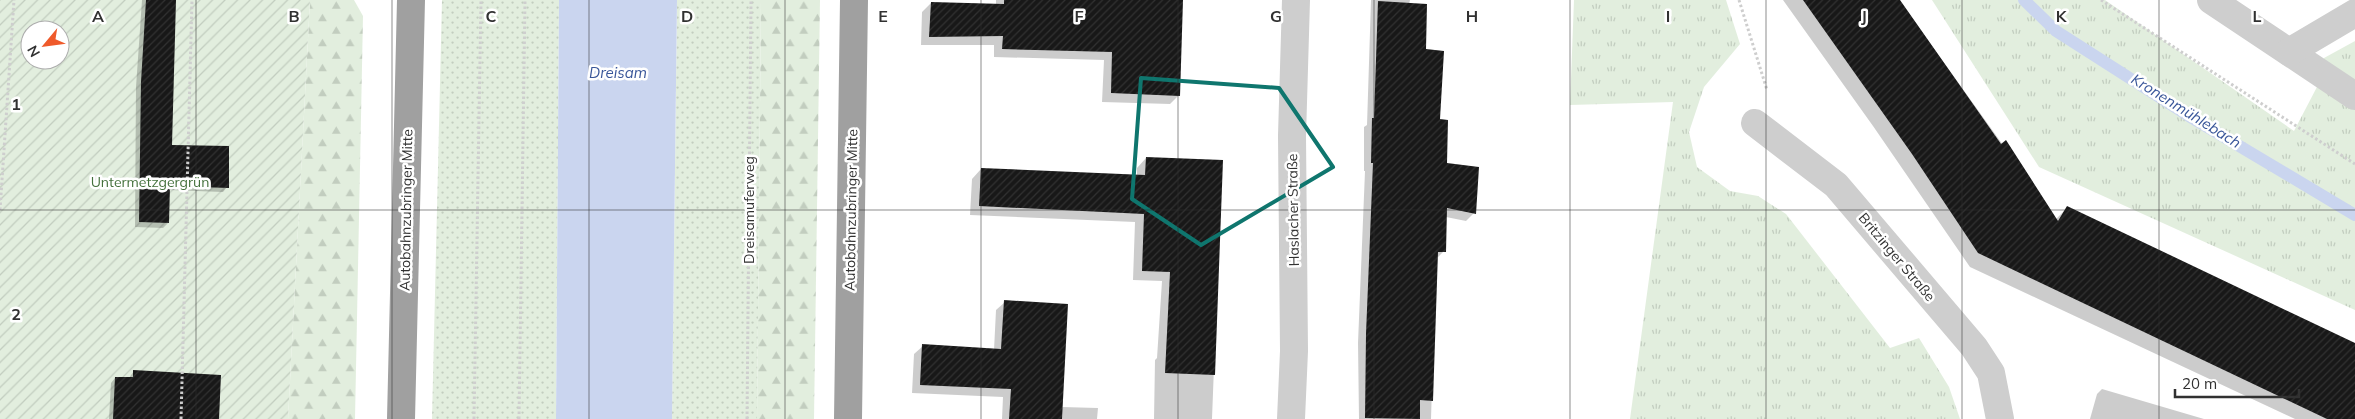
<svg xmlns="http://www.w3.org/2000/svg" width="2355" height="419" font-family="Mulish,sans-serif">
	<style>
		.grass { fill: url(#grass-dots) }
		.forest { fill: url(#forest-firs) }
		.park { fill: url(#park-tufts) }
		.garden { fill: url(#garden-furrows); fill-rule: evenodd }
		.water { fill: #cad5ef }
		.shadow { fill: #0003 }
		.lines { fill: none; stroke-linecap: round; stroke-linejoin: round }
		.stream { stroke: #cad5ef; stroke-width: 12 }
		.building { fill: url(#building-hatch) }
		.path { stroke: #cecece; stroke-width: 3; stroke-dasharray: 2.5 2.5; stroke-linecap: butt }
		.minor { stroke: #cecece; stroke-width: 28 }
		.trunk { stroke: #a0a0a0; stroke-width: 28 }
		.marked { fill: none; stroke: #0f766e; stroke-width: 4; stroke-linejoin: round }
		.grid { fill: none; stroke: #313131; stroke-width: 1; stroke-opacity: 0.55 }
		.labels { text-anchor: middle; stroke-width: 5; stroke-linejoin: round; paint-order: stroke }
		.park-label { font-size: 14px; fill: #43703b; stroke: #fff }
		.street-label { font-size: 14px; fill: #313131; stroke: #fff }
		.water-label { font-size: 15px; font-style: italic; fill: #395699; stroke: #fff }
		.grid-label { font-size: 16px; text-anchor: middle; font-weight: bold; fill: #313131; stroke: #fff; stroke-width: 5; stroke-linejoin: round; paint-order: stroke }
	</style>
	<defs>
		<pattern id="grass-dots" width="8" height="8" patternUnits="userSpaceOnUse" patternTransform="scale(1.25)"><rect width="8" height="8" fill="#e2eede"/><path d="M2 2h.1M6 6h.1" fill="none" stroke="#c2cdbf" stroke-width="1.8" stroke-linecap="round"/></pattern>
		<pattern id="forest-firs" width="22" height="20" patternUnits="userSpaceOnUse" patternTransform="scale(1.25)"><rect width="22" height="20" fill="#e2eede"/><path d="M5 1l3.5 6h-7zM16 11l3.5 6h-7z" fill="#c2cdbf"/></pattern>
		<pattern id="park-tufts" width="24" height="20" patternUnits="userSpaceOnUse" patternTransform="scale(1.25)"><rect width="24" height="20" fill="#e2eede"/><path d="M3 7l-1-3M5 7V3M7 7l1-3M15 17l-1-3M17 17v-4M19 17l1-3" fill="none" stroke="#c2cdbf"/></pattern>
		<pattern id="garden-furrows" width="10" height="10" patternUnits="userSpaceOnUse" patternTransform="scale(1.25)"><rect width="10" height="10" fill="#e2eede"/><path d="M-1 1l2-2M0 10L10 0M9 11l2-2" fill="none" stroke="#c2cdbf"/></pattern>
		<pattern id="building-hatch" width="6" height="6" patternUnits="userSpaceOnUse" patternTransform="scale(1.25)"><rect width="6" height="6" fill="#181818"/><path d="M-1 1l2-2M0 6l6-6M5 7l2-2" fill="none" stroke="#313131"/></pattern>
	</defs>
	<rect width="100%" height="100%" fill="#fff"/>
	<g class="grass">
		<polygon points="442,0 559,0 556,419 432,419"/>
		<polygon points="677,0 761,0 757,419 672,419"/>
	</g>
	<g class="forest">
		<polygon points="310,0 354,0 363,16 355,419 288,419"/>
		<polygon points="761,0 820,0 814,419 757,419"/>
	</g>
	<g class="park">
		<polygon points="1574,0 1726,0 1740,44 1704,87 1689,132 1697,167 1730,191 1758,196 1786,214 1890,348 1919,338 1949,387 1960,419 1630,419 1673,102 1570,105"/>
		<polygon points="1932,0 2105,0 2294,131 2318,85 2324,58 2355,41 2355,310 2039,167"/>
	</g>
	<path class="garden" d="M0 0H310L288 419H0ZM30 30H60V60H30Z"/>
	<polygon class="water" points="559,0 677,0 672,419 556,419"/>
	<g class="shadow">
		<polygon points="142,0 175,0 171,146 227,187 223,192 169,190 168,223 163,228 135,227 136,87"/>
		<polygon points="996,0 1182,0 1179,95 1170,104 1102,102 1104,60 994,57 994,45 921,45 922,12 931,3 996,5"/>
		<polygon points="1371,0 1410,0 1409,4 1424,51 1446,164 1474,213 1466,221 1446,217 1444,251 1436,259 1431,419 1359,419 1358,343 1365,171 1364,171 1364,127 1367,125"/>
		<polygon points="1783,0 1899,0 2056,219 2067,208 2355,344 2355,419 2295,419 1970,267 1873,126"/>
		<polygon points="1146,158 1222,161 1212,419 1154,419 1155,360 1157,358 1162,281 1133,280 1135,222 970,215 972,179 981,169 1137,176 1137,168"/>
		<polygon points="1005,302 1062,407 1098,408 1097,419 1002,419 1003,397 912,393 914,354 923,346 994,350 996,310"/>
		<polygon points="134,371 144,419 109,419 111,383 115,378 129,378"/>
		<polygon points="2102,389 2204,419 2090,419 2097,394"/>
	</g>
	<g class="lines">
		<polyline class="stream" points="2024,0 2056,31 2189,116 2355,215"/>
	</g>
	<g class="building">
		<polygon points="146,0 176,0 172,145 229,146 229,188 170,186 169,223 139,222 141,82"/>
		<polygon points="1004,0 1183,0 1180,96 1111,93 1112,52 1002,49 1003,36 929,37 931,2 1004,4"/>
		<polygon points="1803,0 1900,0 2001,144 2006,140 2058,221 2067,206 2355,343 2355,419 2327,419 1978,253 1912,154"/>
		<polygon points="1378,1 1427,4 1426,49 1444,51 1440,119 1448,120 1447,163 1479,167 1476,214 1447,208 1446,252 1438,252 1433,401 1420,400 1420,419 1365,418 1366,334 1373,163 1371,163 1372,118 1374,118"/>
		<polygon points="1146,157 1223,160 1215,375 1165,373 1170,272 1142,271 1144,214 979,206 981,168 1145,175"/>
		<polygon points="1004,300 1068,304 1062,419 1009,419 1011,389 920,385 922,344 1001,349"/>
		<polygon points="133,370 221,375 219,419 113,419 115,377 133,377"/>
	</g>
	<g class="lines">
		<g class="path">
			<polyline points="1739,0 1767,90"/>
			<polyline points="2101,0 2355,164"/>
			<polyline points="0,210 14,0"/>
			<polyline points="181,419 192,0"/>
			<polyline points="474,419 481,0"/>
			<polyline points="519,419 525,0"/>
			<polyline points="747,419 751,0"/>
		</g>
		<g class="minor">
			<polyline points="2211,0 2355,96"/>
			<polyline points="2289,52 2355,13"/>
			<polyline points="1755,123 1836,185 1974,347 1991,373 2000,419"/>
			<polyline points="1291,419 1294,351 1292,136 1296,0"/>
		</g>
		<g class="trunk">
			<polyline points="401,419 411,0"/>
			<polyline points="848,419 854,0"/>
		</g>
	</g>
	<path class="marked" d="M1141 78 1279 88 1333 167 1201 245 1132 199Z"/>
	<path class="grid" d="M196 0V419M392 0V419M589 0V419M785 0V419M981 0V419M1178 0V419M1374 0V419M1570 0V419M1766 0V419M1962 0V419M2159 0V419M0 210H2355"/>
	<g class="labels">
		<g class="park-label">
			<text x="150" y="187">Untermetzgergrün</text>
		</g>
		<g class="street-label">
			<text transform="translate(406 210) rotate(-89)" y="5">Autobahnzubringer Mitte</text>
			<text transform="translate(749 210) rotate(-90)" y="5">Dreisamuferweg</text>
			<text transform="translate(851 210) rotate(-89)" y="5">Autobahnzubringer Mitte</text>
			<text transform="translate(1293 210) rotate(-91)" y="5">Haslacher Straße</text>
			<text transform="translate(1897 257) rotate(50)" y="5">Britzinger Straße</text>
		</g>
		<g class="water-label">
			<text x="618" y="78">Dreisam</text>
			<text transform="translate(2186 111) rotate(32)" y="5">Kronenmühlebach</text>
		</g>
	</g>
	<g class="grid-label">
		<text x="98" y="22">A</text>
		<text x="294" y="22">B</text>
		<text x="491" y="22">C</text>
		<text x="687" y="22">D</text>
		<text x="883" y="22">E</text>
		<text x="1079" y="22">F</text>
		<text x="1276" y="22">G</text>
		<text x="1472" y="22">H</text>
		<text x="1668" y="22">I</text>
		<text x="1864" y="22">J</text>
		<text x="2061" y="22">K</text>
		<text x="2257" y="22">L</text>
		<text x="16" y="110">1</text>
		<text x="16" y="320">2</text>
	</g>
	<g transform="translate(45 45) rotate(241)"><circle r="24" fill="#ffffff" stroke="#adadad"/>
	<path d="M0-4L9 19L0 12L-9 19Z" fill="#ef5a2b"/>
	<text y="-8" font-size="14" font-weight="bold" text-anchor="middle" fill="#313131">N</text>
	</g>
	<path d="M2175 389v8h124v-8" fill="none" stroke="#313131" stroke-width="2.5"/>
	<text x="2182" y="389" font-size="15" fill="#313131" stroke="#ffffff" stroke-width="4" paint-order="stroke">20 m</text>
</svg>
